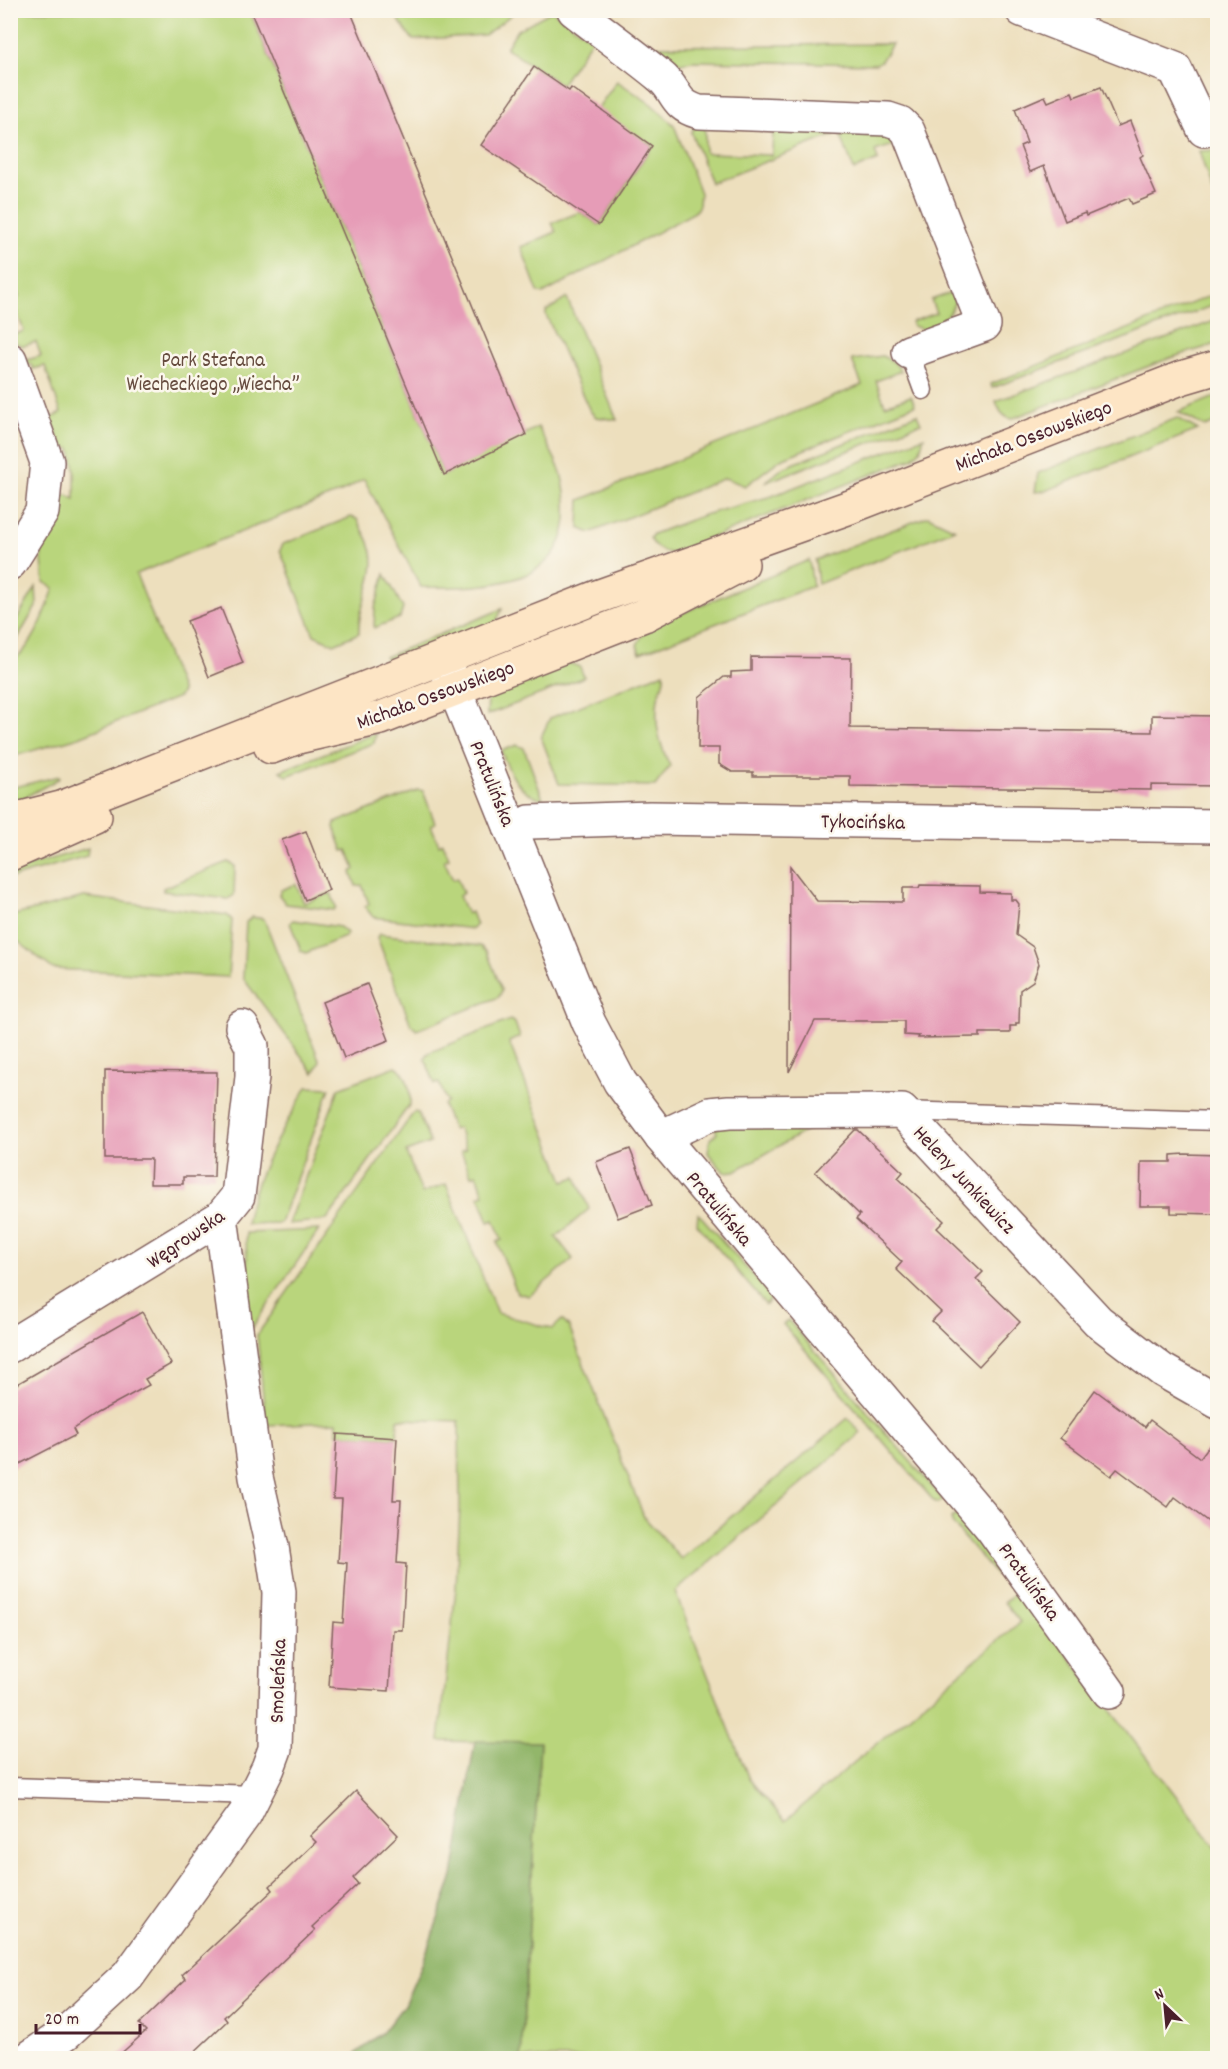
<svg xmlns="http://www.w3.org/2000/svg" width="1228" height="2069" font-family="Dekko,sans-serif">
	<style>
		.green { fill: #b9d57b; stroke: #827a53; stroke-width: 1.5 }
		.forest { fill: #92b66b; stroke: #6e6a4b; stroke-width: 1.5 }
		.building { fill: #e69cb7 }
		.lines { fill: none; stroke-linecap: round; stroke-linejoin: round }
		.lane-casing { stroke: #83625e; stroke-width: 21 }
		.street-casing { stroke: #83625e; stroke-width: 36 }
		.secondary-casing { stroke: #83625e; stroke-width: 36 }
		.lane { stroke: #fff; stroke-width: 18 }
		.street { stroke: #fff; stroke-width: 33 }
		.secondary { stroke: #fde5c5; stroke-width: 33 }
		.labels { text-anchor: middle; stroke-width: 5; stroke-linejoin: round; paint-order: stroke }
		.park-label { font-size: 21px; fill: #664c3f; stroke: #fbf7ec }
		.street-label { font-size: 21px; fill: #4a1f2b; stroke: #fbf7ec }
	</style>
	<rect width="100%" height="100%" fill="#fbf7ec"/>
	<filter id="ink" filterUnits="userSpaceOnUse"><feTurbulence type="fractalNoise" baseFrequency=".0167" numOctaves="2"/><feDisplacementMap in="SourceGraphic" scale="12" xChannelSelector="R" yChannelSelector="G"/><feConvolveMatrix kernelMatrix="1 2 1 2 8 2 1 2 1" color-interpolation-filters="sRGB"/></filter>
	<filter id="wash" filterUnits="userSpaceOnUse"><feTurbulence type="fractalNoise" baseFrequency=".008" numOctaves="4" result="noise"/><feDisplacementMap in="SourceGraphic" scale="24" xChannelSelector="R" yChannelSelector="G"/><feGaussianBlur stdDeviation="1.35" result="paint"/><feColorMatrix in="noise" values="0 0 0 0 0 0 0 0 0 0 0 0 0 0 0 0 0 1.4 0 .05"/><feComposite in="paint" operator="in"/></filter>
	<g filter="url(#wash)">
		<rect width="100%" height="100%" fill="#eddfbd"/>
		<g class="green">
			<path d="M10 11H250L444 475 538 427C546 443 558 461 562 477 587 583 500 589 421 587L364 479 341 492 136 574 182 692 179 697 79 737 11 757V661C33 650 46 611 54 588L44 582 41 549 60 496 67 495 75 499V470L71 449 52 443 59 441 51 418 61 413 45 366 33 369 31 364 24 366 27 360 41 356 36 342 23 346 16 343 13 335 24 331 14 305 10 306 11 301 19 297 13 279H10Z"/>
			<polygon points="392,11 516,11 485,35 413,40"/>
			<polygon points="552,11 592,39 561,85 506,48 517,30"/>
			<polygon points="892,44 881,61 876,64 693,61 668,65 649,46"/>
			<polygon points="617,81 651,104 674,125 700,193 699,205 695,212 543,294 538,292 521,247 556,232 552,223 580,212 599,225 652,146 597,109"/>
			<polygon points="695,126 705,127 705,153 772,155 773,129 831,128 834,135 711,183 691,132"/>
			<polygon points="886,130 900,143 875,151 878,160 854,170 839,131"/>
			<polygon points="1217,150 1218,150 1217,206 1199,151"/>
			<path d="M956 291C956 311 943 323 925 330L913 326 911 322 936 313 931 300Z"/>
			<polygon points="1217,293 1217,304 992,388 991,384"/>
			<polygon points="567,298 617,420 596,417 590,411 546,315 546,311"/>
			<path d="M1217 320V344L1170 358 1011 419C1002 416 999 410 996 401Z"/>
			<polygon points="882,356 894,362 901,371 876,381 885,405 911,396 915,405 781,459 745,486 725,478 590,533 579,528 580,500 862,385 852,360"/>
			<polygon points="1217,396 1217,422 1205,427 1178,412"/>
			<polygon points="917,414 921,423 764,483 783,468"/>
			<polygon points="1177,418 1198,430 1045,491 1035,492 1038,473"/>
			<path d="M924 437 920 450 913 458 673 553C663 553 654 547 650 538L653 534 704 515 772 496Z"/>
			<polygon points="928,516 955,529 818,584 815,560"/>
			<path d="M351 517 357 519C361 528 367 536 370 545 381 575 357 603 359 633L334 644 314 635 280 550 283 544Z"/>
			<polygon points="809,560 813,586 640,653 637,645 646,628"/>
			<polygon points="385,574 403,608 400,618 374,628 375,608"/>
			<polygon points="36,587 37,605 11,650 11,629"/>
			<polygon points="502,609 496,622 388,665 385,657"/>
			<polygon points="564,661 580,667 584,677 487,715 488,698 493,690"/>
			<path d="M664 672C666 682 660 688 658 698 654 724 659 743 670 766L655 786 559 784 541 737 550 718Z"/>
			<polygon points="376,733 374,743 287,776 280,771"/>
			<path d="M517 745 524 748 543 799C518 793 510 774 501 751Z"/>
			<polygon points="59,776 60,778 11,805 10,788"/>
			<polygon points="419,790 423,791 435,823 431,825 439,845 443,843 449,858 444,860 453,880 457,878 463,893 459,896 467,914 471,912 476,925 473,929 373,917 365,907 369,904 362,885 356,886 351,872 355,869 347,850 343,851 334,827 335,823"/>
			<polygon points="88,848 87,856 11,878 11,871"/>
			<polygon points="228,862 235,866 234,895 228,899 163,891 163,888"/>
			<polygon points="296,884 304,903 331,893 336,907 334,910 286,904 279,895 281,890"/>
			<polygon points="84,897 227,915 232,920 228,977 53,969 11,936 11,916"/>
			<polygon points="252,917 264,919 320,1062 314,1073 243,978 246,922"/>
			<polygon points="293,920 340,927 347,933 345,937 306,953 301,951 290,923"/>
			<polygon points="379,934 480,946 487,952 502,990 499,997 417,1030 411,1025 377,937"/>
			<polygon points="510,1020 515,1023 520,1037 509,1042 564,1181 576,1177 589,1209 556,1237 573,1259 529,1296 517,1293 497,1242 502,1240 494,1220 489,1222 479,1196 484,1194 476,1174 471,1176 461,1151 466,1149 458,1128 453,1130 443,1105 447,1102 439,1083 435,1084 425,1059 428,1053"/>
			<path d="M396 1066C407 1073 411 1091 410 1104L327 1220 288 1224 339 1088Z"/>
			<path d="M307 1087 330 1088 280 1223 246 1224C254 1173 282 1131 307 1087Z"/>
			<polygon points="414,1112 418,1113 430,1143 406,1152 422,1193 446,1184 497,1313 552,1329 562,1320 569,1327 644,1517 681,1559 848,1418 861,1433 675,1592 749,1779 785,1821 1020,1622 1004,1602 1015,1593 1021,1594 1217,1849 1217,2058 521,2058 540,1743 439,1741 456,1588 460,1507 459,1421 398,1419 397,1438 337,1434 337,1422 266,1425 257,1335"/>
			<polygon points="713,1124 813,1127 735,1171 724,1172 708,1153 710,1139 717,1133"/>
			<polygon points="698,1213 772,1297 766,1305 697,1224"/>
			<polygon points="319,1230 249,1332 246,1233"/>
			<polygon points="788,1320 943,1499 939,1503 934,1501 783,1324"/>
			<polygon points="956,1515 1000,1571 996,1575 952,1523 951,1518"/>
		</g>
		<polygon class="forest" points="475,1741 540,1742 521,2058 350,2058 383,2032 404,2005 423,1962 453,1876"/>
		<g id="blocks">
			<g class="building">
				<polygon points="250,10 350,10 526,435 444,475"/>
				<polygon points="534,67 569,91 571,88 652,146 599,225 481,145"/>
				<polygon points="1101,87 1118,126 1130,121 1143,155 1140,157 1156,194 1132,204 1129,198 1086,216 1085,213 1065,221 1044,166 1030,172 1020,146 1027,143 1015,109 1045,96 1048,102 1072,92 1074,97"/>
				<polygon points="221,608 243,663 209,677 187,621"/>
				<polygon points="751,657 851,658 850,728 1152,732 1152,715 1218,716 1218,786 1151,785 1151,790 850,786 850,776 753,776 753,772 732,772 719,764 719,748 698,748 699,697 724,677 731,677 731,672 751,671"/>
				<polygon points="306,831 329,890 305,900 282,840"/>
				<polygon points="790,866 817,901 903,902 903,888 919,888 920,885 980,886 980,892 1011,893 1011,900 1016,900 1019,904 1016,935 1033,947 1039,964 1033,981 1020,990 1019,1023 1016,1023 1016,1026 1010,1026 1010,1033 980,1033 980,1037 977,1037 918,1038 919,1036 904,1035 904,1021 815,1021 789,1072"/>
				<polygon points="367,984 389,1040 344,1058 322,1002"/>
				<polygon points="105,1071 217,1072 214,1177 183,1177 183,1184 150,1184 151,1159 105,1159"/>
				<polygon points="855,1130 858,1130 903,1172 898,1178 944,1221 937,1228 983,1272 976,1279 1020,1322 979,1366 932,1321 941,1312 896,1269 902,1262 856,1219 860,1215 815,1172"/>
				<polygon points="630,1149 652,1205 618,1218 596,1162"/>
				<polygon points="1185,1154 1218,1155 1218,1214 1171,1213 1171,1206 1140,1206 1141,1162 1171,1162 1171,1155"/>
				<polygon points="142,1312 171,1364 145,1379 149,1385 97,1413 73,1429 76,1435 10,1469 10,1388"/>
				<polygon points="1095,1390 1145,1427 1150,1420 1200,1458 1218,1434 1218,1529 1175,1497 1168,1507 1117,1469 1111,1476 1060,1438"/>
				<polygon points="337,1434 397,1438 393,1500 401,1500 397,1563 406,1564 402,1630 393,1630 389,1691 329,1687 333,1622 343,1623 347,1563 338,1562 342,1499 333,1499"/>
				<polygon points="356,1791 398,1835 353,1878 358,1884 312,1927 315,1930 224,2017 227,2021 188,2058 116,2058 146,2031 139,2024 186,1979 182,1975 273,1890 270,1886 316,1842 310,1836"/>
			</g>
		</g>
	</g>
	<g filter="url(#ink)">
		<use href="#blocks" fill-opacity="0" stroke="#83625e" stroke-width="1.5"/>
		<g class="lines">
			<g class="lane-casing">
				<g id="lane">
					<polyline points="909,352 923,390"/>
					<polyline points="902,1111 1218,1121"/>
					<polyline points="10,1787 255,1795"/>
				</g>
			</g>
			<g class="street-casing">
				<g id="street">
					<path d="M574 10C602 32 632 53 660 76 678 90 672 104 699 112L888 119 900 123 908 131 984 325 909 352"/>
					<polyline points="1022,10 1175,69 1204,130"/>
					<polyline points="10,360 47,462 42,512 10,563"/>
					<polyline points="444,662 589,1023 620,1082 661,1137 991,1527 1109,1692"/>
					<polyline points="511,829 530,822 650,818 1218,826"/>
					<polyline points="661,1137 710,1114 729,1112 902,1111 1098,1321 1162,1370 1218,1402"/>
					<polyline points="10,1346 221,1217 238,1196 252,1077 252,1046 242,1027"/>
					<polyline points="29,2058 66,2033 128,1976 245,1814 268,1768 275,1749 279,1592 272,1547 256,1477 221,1217"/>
				</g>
			</g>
			<g class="secondary-casing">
				<g id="secondary">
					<polyline points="271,747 298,737 381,718 644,615 742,564"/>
					<polyline points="10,821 61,808 597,597 850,507 1181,378 1218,367"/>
					<polyline points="10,854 95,816"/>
				</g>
			</g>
			<use href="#lane" class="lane"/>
			<use href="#street" class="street"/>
			<use href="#secondary" class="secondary"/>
		</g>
	</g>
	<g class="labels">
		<g class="park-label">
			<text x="213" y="366">Park Stefana<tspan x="213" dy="24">Wiecheckiego „Wiecha”</tspan></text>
		</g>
		<g class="street-label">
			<text transform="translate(1033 435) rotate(-21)" y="7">Michała Ossowskiego</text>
			<text transform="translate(435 694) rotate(-20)" y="7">Michała Ossowskiego</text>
			<text transform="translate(493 783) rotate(68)" y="7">Pratulińska</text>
			<text transform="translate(863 821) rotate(1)" y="7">Tykocińska</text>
			<text transform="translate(965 1179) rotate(47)" y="7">Heleny Junkiewicz</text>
			<text transform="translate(720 1208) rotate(50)" y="7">Pratulińska</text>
			<text transform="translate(185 1238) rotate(-34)" y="7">Węgrowska</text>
			<text transform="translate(1030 1581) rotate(54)" y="7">Pratulińska</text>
			<text transform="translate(277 1681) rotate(-88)" y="7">Smoleńska</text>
		</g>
	</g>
	<rect width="1228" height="2069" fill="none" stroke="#fbf7ec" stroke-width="36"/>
	<g transform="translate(1165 2006) rotate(334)" stroke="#fbf7ec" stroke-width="4.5" paint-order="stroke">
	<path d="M0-4.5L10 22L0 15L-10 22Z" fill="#4a1f2b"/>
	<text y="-9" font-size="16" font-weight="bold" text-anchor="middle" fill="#4a1f2b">N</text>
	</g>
	<path d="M36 2024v9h104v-9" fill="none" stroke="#4a1f2b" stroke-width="3"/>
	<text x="45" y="2024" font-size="18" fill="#4a1f2b" stroke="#fbf7ec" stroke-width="4.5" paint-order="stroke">20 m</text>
</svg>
